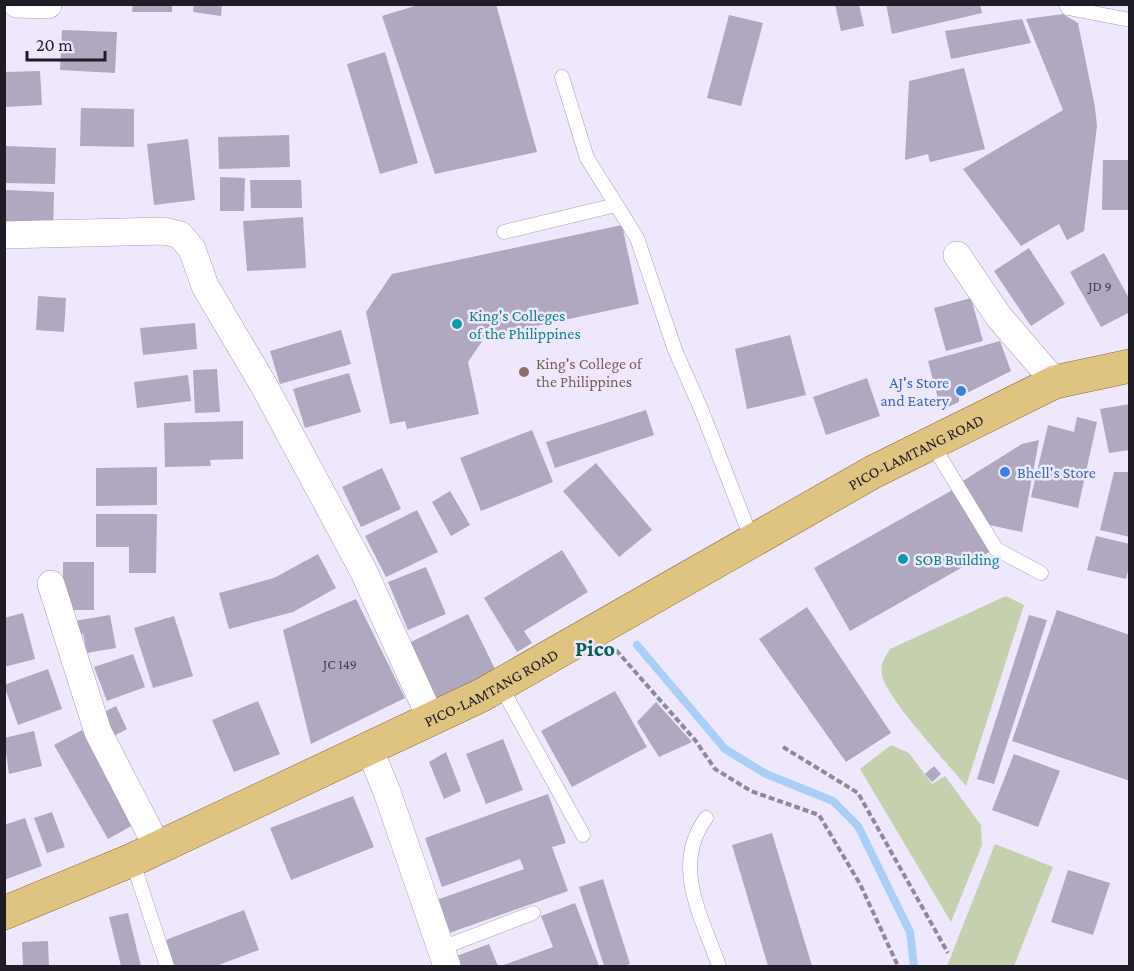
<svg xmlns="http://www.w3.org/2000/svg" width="1134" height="971" font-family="'Crimson Pro',serif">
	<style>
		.green { fill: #c5d1ae }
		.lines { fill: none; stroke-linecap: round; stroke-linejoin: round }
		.stream { stroke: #a9cff7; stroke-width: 8 }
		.building { fill: #b0a7c0 }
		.service-casing { stroke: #a79eb7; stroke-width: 15 }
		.minor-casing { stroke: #a79eb7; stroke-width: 28 }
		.primary-casing { stroke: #8e6f2a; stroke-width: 34 }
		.path { stroke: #8f8a99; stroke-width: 4; stroke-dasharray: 6 3; stroke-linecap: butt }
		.service { stroke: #fff; stroke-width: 14 }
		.minor { stroke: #fff; stroke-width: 27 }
		.primary { stroke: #dfc481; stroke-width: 33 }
		.culture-dot { fill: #0f9aa8; stroke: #efe8fd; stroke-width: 2 }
		.education-dot { fill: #8d6e63; stroke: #efe8fd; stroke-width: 2 }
		.shop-dot { fill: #3f7fe0; stroke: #efe8fd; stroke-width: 2 }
		.labels { text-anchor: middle; stroke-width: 5; stroke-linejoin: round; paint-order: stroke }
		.number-label { font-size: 14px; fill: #433f4c }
		.culture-label { font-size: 16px; fill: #0d838f; stroke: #efe8fd; text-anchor: start }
		.education-label { font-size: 16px; fill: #785e54; stroke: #efe8fd; text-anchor: start }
		.shop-label { font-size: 16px; fill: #366cbe; stroke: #efe8fd; text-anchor: end }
		.street-label { font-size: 16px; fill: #1f1c25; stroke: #efe8fd }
		.district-label { font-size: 22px; font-weight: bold; fill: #056152; stroke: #efe8fd }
	</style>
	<rect width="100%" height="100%" fill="#efe8fd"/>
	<g class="green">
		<path d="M1006 596 1024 605 966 786C949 765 886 698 882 675 880 664 884 658 890 649Z"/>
		<polygon points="891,745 909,753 932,784 945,776 981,825 982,845 951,922 860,769"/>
		<polygon points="995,844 1053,867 1014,966 947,966"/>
	</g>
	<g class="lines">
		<polyline class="stream" points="637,645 725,749 766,774 833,801 858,826 910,932 914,966"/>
	</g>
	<g class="building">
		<polygon points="133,4 172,4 172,12 132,12"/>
		<polygon points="194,4 222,4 221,16 193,12"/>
		<polygon points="421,4 496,4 537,152 435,174 382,16"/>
		<polygon points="835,4 859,4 864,26 841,31"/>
		<polygon points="886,4 980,4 982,13 892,34"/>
		<polygon points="1063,14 1078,23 1095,107 1097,126 1084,231 1067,240 1059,224 1021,246 963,169 1063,110 1026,19"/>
		<polygon points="729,15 763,23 741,106 707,98"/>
		<polygon points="1022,19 1031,43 951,59 945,31"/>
		<polygon points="62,30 117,32 115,73 60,70"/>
		<polygon points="385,52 418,163 380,174 347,64"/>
		<polygon points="964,68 985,149 930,162 928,154 905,160 909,81"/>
		<polygon points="40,71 42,105 5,107 4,72"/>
		<polygon points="81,108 134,109 134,147 80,146"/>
		<polygon points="289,135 290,167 219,169 218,137"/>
		<polygon points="188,139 195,200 154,205 147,144"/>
		<polygon points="6,146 56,148 55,184 5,183"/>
		<polygon points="1103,160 1130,160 1130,210 1102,210"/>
		<polygon points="220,177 245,178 244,211 220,211"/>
		<polygon points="250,180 301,180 302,208 251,208"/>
		<polygon points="5,190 54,192 53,232 5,231"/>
		<polygon points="303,217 306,268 247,271 243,221"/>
		<polygon points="622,225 639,304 485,337 468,362 479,414 407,429 405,421 390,424 366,312 392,274"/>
		<polygon points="1029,248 1065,304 1031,326 994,271"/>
		<polygon points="1104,253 1130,300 1130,312 1101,327 1070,272"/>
		<polygon points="38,296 66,298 64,332 36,330"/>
		<polygon points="971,298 983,341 946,351 934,308"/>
		<polygon points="195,323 197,349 143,355 140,328"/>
		<polygon points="341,330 351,364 280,384 270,351"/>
		<polygon points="790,335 806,395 747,409 735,349"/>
		<polygon points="1000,341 1011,371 959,397 959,402 941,410 928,361"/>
		<polygon points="217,369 220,412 195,413 193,370"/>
		<polygon points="349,373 361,412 305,428 293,389"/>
		<polygon points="188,375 191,401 137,408 134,382"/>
		<polygon points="867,378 880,416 826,435 813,397"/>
		<polygon points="1130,404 1130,450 1109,453 1100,409"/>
		<polygon points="646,410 654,435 555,468 546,442"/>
		<polygon points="1077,417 1097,422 1078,508 1031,497 1048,425 1074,432"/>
		<polygon points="243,421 243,459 210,460 211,466 165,467 164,423"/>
		<polygon points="532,430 553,482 481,511 460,458"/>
		<polygon points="1039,440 1022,532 985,524 961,482 1022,444"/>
		<polygon points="596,463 652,530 619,557 563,491"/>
		<polygon points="157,467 157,505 96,506 96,468"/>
		<polygon points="382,468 401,509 361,527 342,487"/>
		<polygon points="1114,472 1130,472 1130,537 1100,530"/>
		<polygon points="956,488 991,551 850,631 814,568"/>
		<polygon points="450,491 470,525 451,536 432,502"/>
		<polygon points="417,510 438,552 386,577 365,536"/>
		<polygon points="96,514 157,514 156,573 129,573 129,547 96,547"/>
		<polygon points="1096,536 1130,544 1130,563 1126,579 1087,570"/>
		<polygon points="562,550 588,592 524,631 532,643 517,652 484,598"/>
		<polygon points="318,554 336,588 293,612 229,629 219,593 274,578"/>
		<rect x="63" y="562" width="31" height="48"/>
		<polygon points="426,567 446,614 408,630 388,582"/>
		<polygon points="356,599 405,698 311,744 283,630"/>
		<polygon points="807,607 891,733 846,762 759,639"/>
		<polygon points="1057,610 1130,635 1130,781 1012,741"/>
		<polygon points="23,613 35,659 4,667 4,618"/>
		<polygon points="468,614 496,671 437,699 409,643"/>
		<polygon points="110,615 116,648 87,653 83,634 71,636 68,622"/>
		<polygon points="1029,615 1047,620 994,784 977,779"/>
		<polygon points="174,616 193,676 153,688 134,628"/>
		<polygon points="133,654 145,687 107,701 94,667"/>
		<polygon points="48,669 62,709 18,725 4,685"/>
		<polygon points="615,691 647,747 572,787 541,731"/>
		<polygon points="258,701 280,754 234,772 212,720"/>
		<polygon points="656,702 692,742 659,757 637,722"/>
		<polygon points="116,706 127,729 110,738 98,715"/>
		<polygon points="82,730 135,824 108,839 54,745"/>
		<polygon points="34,731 42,766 9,774 4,738"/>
		<polygon points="503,739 523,790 486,804 466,754"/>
		<polygon points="446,752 461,791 444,799 429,762"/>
		<polygon points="1014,754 1060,771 1038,827 992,810"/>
		<polygon points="934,766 941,774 932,782 925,774"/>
		<polygon points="548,794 566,843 552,847 568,891 438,937 425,904 524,869 520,859 442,887 425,838"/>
		<polygon points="353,796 374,847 291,880 270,828"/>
		<polygon points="52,812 65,847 47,853 34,818"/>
		<polygon points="25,818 42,866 4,880 4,825"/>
		<polygon points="772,833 812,966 768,966 732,845"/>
		<polygon points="1068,870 1110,883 1093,935 1051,922"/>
		<polygon points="603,879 630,964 623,966 604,966 579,887"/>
		<polygon points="575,903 599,966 501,966 553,947 541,916"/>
		<polygon points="244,910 259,950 216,966 173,966 163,941"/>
		<polygon points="128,913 141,966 121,966 109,917"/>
		<polygon points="48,941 49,966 23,966 22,942"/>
		<polygon points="489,944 498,966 457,966 454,957"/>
	</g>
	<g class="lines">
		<g class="service-casing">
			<g id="service">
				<polyline points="1066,4 1068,8 1130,20"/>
				<polyline points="562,77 587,158 637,238 675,350 701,409 752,540"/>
				<polyline points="504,232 616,205"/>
				<polyline points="932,444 996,549 1041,573"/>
				<polyline points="500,685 583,835"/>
				<path d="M706 818C671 866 702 917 719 966"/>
				<polyline points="132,860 167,966"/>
				<polyline points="439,949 533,913"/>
			</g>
		</g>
		<g class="minor-casing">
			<g id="minor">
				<polyline points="17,4 48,5"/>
				<polyline points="4,235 164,231 180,235 192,249 205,286 263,384 363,570 431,719"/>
				<polyline points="957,255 999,317 1055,382"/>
				<polyline points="51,584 98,732 158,848"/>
				<polyline points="369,748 387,792 447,966"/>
			</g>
		</g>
		<g class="primary-casing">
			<g id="primary">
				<path id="s1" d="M4 913 132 860 482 695 873 472 1055 382 1130 366"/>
			</g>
		</g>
		<g class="path">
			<polyline points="616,650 695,740 715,769 751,791 819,815 860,884 898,966"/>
			<polyline points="783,747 858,793 948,953"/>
		</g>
		<use href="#service" class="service"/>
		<use href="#minor" class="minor"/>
		<use href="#primary" class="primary"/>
	</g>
	<g class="culture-dot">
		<circle cx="457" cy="324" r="6"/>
		<circle cx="903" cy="559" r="6"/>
	</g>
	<circle class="education-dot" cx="524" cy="372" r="6"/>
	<g class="shop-dot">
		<circle cx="961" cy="391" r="6"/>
		<circle cx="1005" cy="472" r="6"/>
	</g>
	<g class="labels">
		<g class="number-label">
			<text x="1100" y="291">JD 9</text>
			<text x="340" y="669">JC 149</text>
		</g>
		<g class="culture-label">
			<text x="469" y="321">King's Colleges<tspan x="469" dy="18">of the Philippines</tspan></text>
			<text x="915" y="565">SOB Building</text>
		</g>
		<g class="education-label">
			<text x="536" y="369">King's College of<tspan x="536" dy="18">the Philippines</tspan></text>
		</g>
		<g class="shop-label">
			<text x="949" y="388">AJ's Store<tspan x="949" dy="18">and Eatery</tspan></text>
			<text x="1017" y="478" text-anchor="start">Bhell's Store</text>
		</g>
		<g class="street-label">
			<text dy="6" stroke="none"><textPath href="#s1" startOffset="1023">PICO-LAMTANG ROAD</textPath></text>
			<text dy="6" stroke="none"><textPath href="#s1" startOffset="537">PICO-LAMTANG ROAD</textPath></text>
		</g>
		<g class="district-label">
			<text x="595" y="656">Pico</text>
		</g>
	</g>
	<rect width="1134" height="971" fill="none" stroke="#1f1c25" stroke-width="12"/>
	<path d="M27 51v9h78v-9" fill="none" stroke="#1f1c25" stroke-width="3"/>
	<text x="36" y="51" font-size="18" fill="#1f1c25" stroke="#efe8fd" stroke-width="4.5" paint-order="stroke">20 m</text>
</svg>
